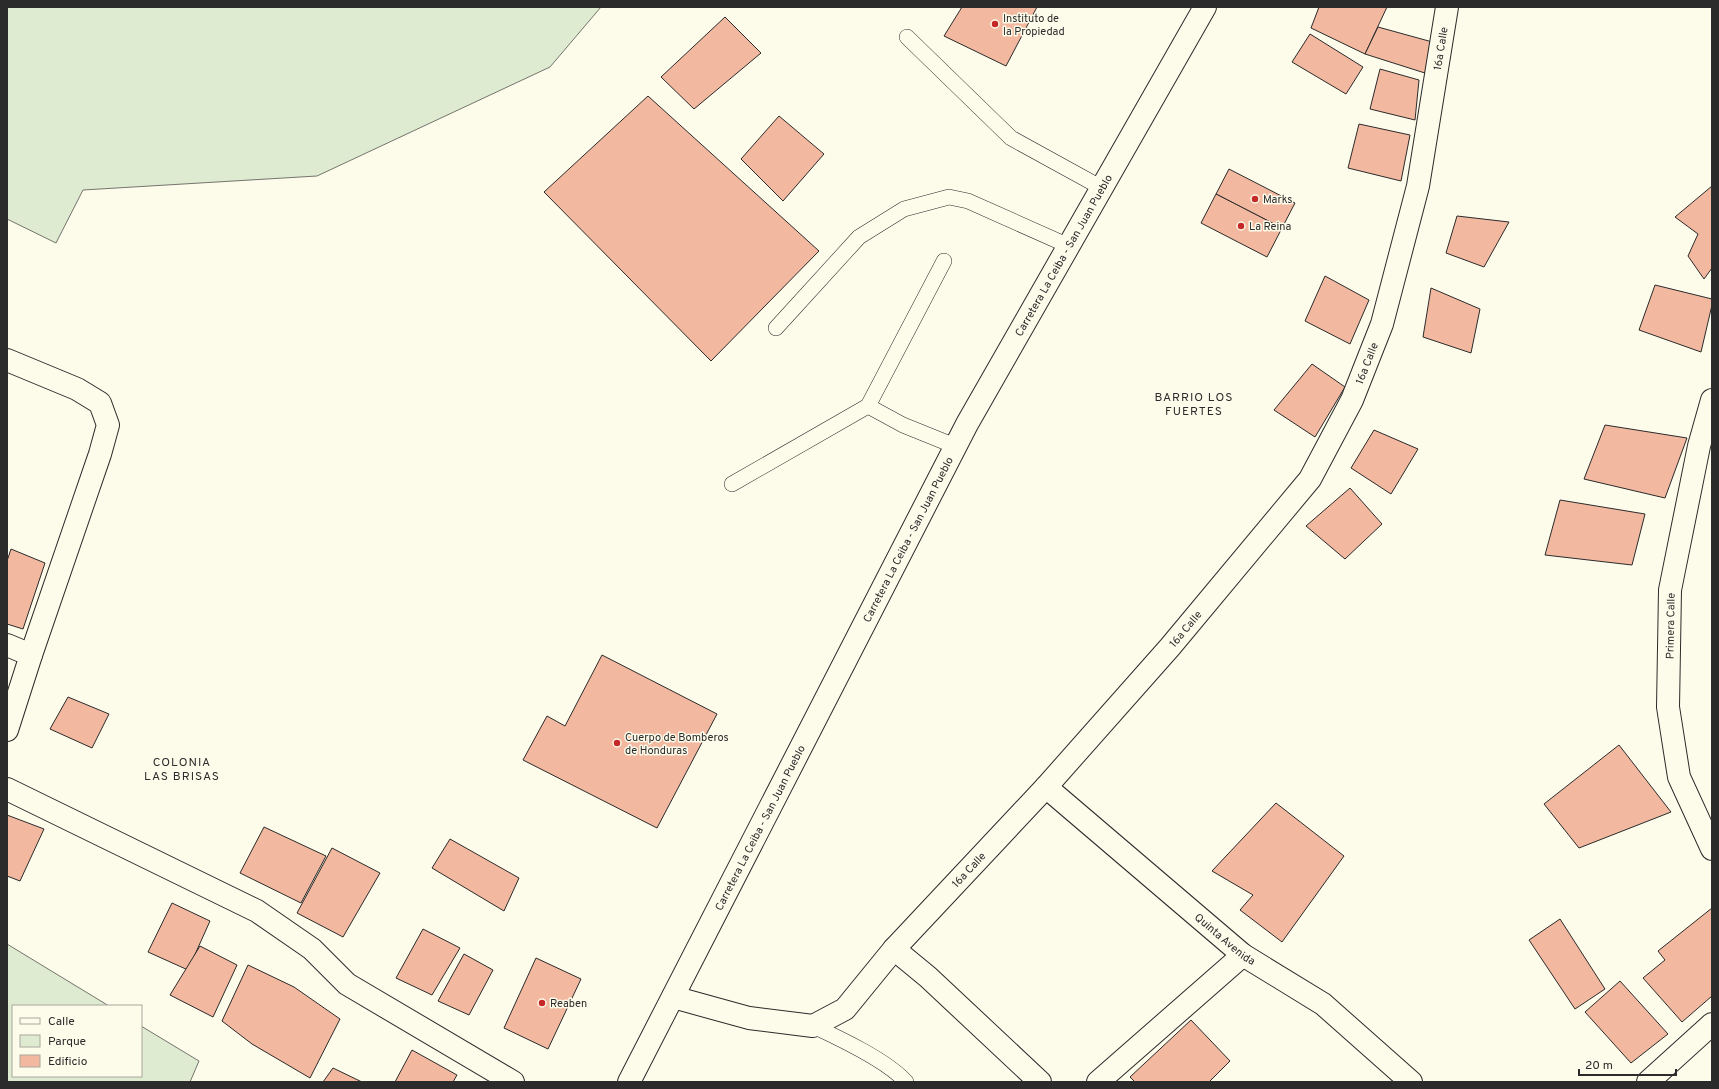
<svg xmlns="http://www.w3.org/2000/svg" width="1719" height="1089" font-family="Overpass,sans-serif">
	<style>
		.green { fill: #deebd1; stroke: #74746e }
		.building { fill: #f2b8a0; stroke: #2b2b2b }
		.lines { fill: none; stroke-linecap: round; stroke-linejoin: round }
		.lane-casing { stroke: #2b2b2b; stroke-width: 16 }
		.street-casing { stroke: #2b2b2b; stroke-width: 24 }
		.primary-casing { stroke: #2b2b2b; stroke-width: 24 }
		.lane { stroke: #fdfbea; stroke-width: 15 }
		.street { stroke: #fdfbea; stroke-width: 22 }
		.primary { stroke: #fdfbea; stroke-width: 22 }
		.poi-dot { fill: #c62828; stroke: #fdfbea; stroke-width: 1.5 }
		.labels { text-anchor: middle; stroke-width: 3; stroke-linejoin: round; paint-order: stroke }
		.poi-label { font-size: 11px; fill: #2b2b2b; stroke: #fdfbea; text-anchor: start }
		.street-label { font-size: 11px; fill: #2b2b2b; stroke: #fdfbea }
		.neighbourhood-label { font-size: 12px; letter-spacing: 1px; fill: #2b2b2b; stroke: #fdfbea }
	</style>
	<rect width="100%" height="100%" fill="#fdfbea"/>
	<g class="green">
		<polygon points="7,7 601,7 550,67 317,176 83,190 56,243 7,219"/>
		<polygon points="7,944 109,1006 13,1006 13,1076 141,1076 141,1026 199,1061 190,1082 7,1082"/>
	</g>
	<g class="building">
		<polygon points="962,7 1037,7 1006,66 944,36"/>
		<polygon points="1319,7 1387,7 1365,54 1311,28"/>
		<polygon points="725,17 761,53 694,109 661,77"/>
		<polygon points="1378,27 1436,43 1428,74 1365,54"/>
		<polygon points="1310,34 1363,67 1346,94 1292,62"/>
		<polygon points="1380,69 1419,80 1415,120 1370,109"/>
		<polygon points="648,96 819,251 711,361 544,192"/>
		<polygon points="779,116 824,154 783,201 741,159"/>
		<polygon points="1359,124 1410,135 1401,181 1348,168"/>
		<polygon points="1229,169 1295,203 1282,228 1216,194"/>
		<polygon points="1712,186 1712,268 1704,279 1688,256 1698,234 1675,217"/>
		<polygon points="1216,194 1282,228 1267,257 1201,223"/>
		<polygon points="1457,216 1509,222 1484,267 1446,253"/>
		<polygon points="1325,276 1369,300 1350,344 1305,321"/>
		<polygon points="1655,285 1712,299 1712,305 1701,352 1639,330"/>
		<polygon points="1431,288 1480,309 1471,353 1423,337"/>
		<polygon points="1312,364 1345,387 1315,437 1274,410"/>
		<polygon points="1605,425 1687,438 1665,498 1584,479"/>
		<polygon points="1374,430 1418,449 1391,494 1351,468"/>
		<polygon points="1350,488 1382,524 1345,559 1306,526"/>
		<polygon points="1560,500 1645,514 1632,565 1545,555"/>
		<polygon points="11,549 45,563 23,629 7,624 7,561"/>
		<polygon points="602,655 717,714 657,828 523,760 547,716 565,726"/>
		<polygon points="68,697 109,714 92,748 50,729"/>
		<polygon points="1619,745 1671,812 1579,848 1544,804"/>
		<polygon points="1276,803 1344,856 1282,942 1240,910 1253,895 1212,871"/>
		<polygon points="7,815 44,829 20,881 7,876"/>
		<polygon points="264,827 326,856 301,903 240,873"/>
		<polygon points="450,839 519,878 504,911 432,868"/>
		<polygon points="332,848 380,873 343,937 297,913"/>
		<polygon points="172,903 210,921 188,970 148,952"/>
		<polygon points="1712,908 1712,996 1682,1022 1643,978 1665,960 1658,951"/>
		<polygon points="1560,919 1605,989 1575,1009 1529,940"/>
		<polygon points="423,929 460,948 432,995 396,978"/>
		<polygon points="200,946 237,965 213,1017 170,995"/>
		<polygon points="464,954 493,970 469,1015 438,1001"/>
		<polygon points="536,958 581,979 548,1049 504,1028"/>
		<polygon points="248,965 294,987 340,1019 310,1078 252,1044 222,1021"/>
		<polygon points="1620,981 1668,1034 1631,1063 1585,1012"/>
		<polygon points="1191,1020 1230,1061 1209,1082 1135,1082 1130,1077"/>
		<polygon points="412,1050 457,1075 453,1082 395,1082"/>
		<polygon points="333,1068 362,1082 323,1082"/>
	</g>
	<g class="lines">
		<g class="lane-casing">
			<g id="lane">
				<polyline points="907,37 1011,138 1102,188"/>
				<polyline points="776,328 859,237 904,209 949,197 968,201 1069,246"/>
				<polyline points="868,406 903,425 955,446"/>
				<polyline points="732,484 868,406 944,261"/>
				<path d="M813 1026C839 1038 888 1061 906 1082"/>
			</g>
		</g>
		<g class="street-casing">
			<g id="street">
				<polyline points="7,360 77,389 100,403 108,425 100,454 31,655 7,730"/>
				<polyline points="1712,400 1699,446 1670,590 1668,707 1679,777 1712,849"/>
				<polyline points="7,645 31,655"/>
				<path id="s1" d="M1046 787 1243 955 1323 1004 1411 1082"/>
				<polyline points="7,789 257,911 312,949 347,984 513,1082"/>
				<polyline points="894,949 928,977 1040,1082"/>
				<path id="s2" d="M673 997 749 1018 813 1026 845 1009 894 949 1046 787 1170 647 1310 479 1352 400 1382 324 1418 186 1447 7"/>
				<polyline points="1098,1082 1243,955"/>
				<polyline points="1648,1082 1712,1024"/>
			</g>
		</g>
		<g class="primary-casing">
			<g id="primary">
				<path id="s3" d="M629 1082 967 424 1205 7"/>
			</g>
		</g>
		<use href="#lane" class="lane"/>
		<use href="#street" class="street"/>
		<use href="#primary" class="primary"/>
	</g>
	<g class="poi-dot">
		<circle cx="995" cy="24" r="4"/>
		<circle cx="1255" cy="199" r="4"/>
		<circle cx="1241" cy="226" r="4"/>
		<circle cx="617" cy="743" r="4"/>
		<circle cx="542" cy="1003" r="4"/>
	</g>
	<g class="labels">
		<g class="poi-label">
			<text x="1003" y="22">Instituto de<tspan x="1003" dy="13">la Propiedad</tspan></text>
			<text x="1263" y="203">Marks</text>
			<text x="1249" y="230">La Reina</text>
			<text x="625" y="741">Cuerpo de Bomberos<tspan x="625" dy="13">de Honduras</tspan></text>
			<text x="550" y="1007">Reaben</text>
		</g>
		<g class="street-label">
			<text dy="4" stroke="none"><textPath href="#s2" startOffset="1338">16a Calle</textPath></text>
			<text dy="4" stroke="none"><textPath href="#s3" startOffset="934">Carretera La Ceiba - San Juan Pueblo</textPath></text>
			<text dy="4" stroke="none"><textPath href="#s2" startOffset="1014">16a Calle</textPath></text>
			<text dy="4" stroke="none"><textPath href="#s3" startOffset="610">Carretera La Ceiba - San Juan Pueblo</textPath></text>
			<text transform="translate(1670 626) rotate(-89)" y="4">Primera Calle</text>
			<text dy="4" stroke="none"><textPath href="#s2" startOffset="690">16a Calle</textPath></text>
			<text dy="4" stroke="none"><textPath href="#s3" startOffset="286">Carretera La Ceiba - San Juan Pueblo</textPath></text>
			<text dy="4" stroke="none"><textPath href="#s2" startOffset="366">16a Calle</textPath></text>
			<text dy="4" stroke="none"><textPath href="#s1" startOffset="235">Quinta Avenida</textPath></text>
		</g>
		<g class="neighbourhood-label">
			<text x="1194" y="401">BARRIO LOS<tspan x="1194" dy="14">FUERTES</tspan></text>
			<text x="182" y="766">COLONIA<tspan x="182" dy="14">LAS BRISAS</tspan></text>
		</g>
	</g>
	<rect width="1719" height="1089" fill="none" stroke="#2b2b2b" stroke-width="16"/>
	<rect x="12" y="1005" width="130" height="72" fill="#fdfbea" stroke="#a9a89e"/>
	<rect x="20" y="1018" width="20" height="6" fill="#fdfbea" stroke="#a9a89e"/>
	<text x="48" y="1025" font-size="12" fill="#2b2b2b">Calle</text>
	<rect x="20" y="1035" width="20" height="12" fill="#deebd1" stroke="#a9a89e"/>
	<text x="48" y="1045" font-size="12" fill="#2b2b2b">Parque</text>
	<rect x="20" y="1055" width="20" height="12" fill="#f2b8a0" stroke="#a9a89e"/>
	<text x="48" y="1065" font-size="12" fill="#2b2b2b">Edificio</text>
	<path d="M1579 1069v6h97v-6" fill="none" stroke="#2b2b2b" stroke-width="2"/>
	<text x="1585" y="1069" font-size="12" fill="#2b2b2b" stroke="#fdfbea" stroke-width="3" paint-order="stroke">20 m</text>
</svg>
